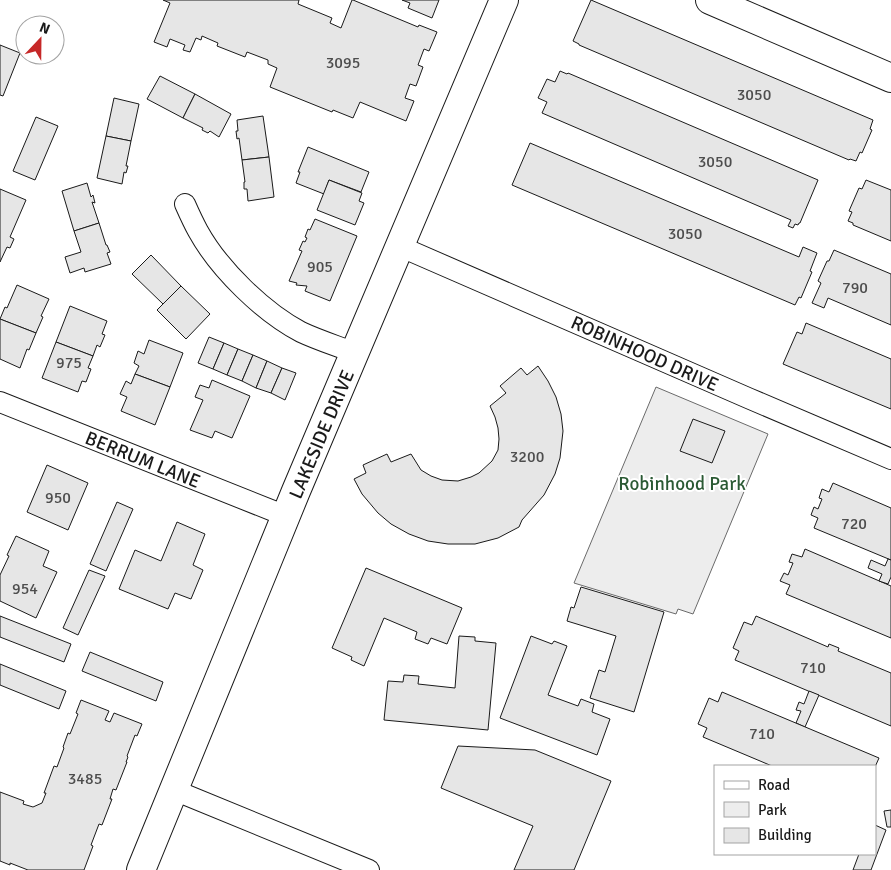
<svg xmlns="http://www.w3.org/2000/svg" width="891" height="870" font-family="Signika,sans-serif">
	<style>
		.green { fill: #ededed; stroke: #6a6a6a }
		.building { fill: #e6e6e6; stroke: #1a1a1a }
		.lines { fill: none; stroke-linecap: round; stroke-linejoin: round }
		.street-casing { stroke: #1a1a1a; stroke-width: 22 }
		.secondary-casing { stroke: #1a1a1a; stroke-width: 30 }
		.street { stroke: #fff; stroke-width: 20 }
		.secondary { stroke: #fff; stroke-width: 28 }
		.labels { text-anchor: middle; stroke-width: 4; stroke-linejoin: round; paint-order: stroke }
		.number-label { font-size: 16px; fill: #4d4d4d }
		.street-label { font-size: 19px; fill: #1a1a1a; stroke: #fff }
		.park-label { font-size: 19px; fill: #2b5a34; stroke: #fff }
	</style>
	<rect width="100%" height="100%" fill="#fff"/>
	<polygon class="green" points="656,387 768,434 693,614 678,609 676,614 574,583"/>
	<g class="building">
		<polygon points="163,0 299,0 298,4 332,18 330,23 341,28 352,0 353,0 418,27 419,25 437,32 429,51 424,49 418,65 423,67 416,86 410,84 405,98 414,101 406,121 360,102 353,118 333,110 332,112 270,87 277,68 268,64 268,60 247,52 245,57 217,46 218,43 202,36 201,40 196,38 190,52 183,50 185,45 170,39 167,47 154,42 170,3"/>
		<polygon points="402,0 439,0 432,18 408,8 410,3"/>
		<polygon points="591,0 873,120 870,129 872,130 862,153 860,152 856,161 850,159 849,160 579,45 579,44 573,41"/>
		<polygon points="0,45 20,53 3,96 0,95"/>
		<polygon points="560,71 567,74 568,73 818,180 800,223 799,223 798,225 795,224 793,228 788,226 791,220 542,113 547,102 538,98 547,79 555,82"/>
		<polygon points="160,76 195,94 183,118 147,99"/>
		<polygon points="195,94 231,114 219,137 210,131 208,133 202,130 203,128 183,118"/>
		<polygon points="114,98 139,104 131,141 106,136"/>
		<polygon points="263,116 269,157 242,160 239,138 237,139 236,131 238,131 237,120"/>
		<polygon points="36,117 58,126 35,180 13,171"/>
		<polygon points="106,136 131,141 126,166 128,166 126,173 124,172 122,184 97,178"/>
		<polygon points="530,143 799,257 803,247 817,253 810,271 812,272 801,298 799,297 795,305 512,185"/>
		<polygon points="308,147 369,172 361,192 329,180 324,194 296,183 300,172 298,172"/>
		<polygon points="269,157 274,197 248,201 247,189 244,189 244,182 245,182 242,160"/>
		<polygon points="329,180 362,193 359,201 364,203 355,225 317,210"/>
		<polygon points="866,180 891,190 891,241 853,225 853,223 848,221 852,212 849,211 859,188 862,189"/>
		<polygon points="87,183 91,197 93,195 95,203 92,202 99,223 74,231 62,191"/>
		<polygon points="0,189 26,200 10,237 14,239 10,248 7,247 0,262"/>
		<polygon points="315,219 357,236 330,301 305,291 307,286 296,285 297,283 289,281 302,251 299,250 303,241 305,242 307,238 305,237 308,229 310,230"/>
		<polygon points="99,223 106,245 107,245 110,252 107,253 111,264 85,272 84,268 70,273 65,257 81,252 74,231"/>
		<polygon points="834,250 891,274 891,325 828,298 824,308 812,303 821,283 818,281 827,261 829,261"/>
		<polygon points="151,255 181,286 163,304 132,274"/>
		<polygon points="17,285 49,299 41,316 43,317 36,333 0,319 5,307 7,308"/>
		<polygon points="181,286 210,314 186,339 157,310"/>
		<polygon points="70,306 107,321 102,334 105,335 100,347 97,345 93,356 56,342"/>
		<polygon points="0,319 36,333 29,350 27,349 20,368 0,359"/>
		<polygon points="806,323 891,359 891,409 783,364 797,332 802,334"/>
		<polygon points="209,337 224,343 213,369 198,363"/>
		<polygon points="149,340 183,353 170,387 135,374 139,366 134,363 138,351 144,354"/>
		<polygon points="56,342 93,356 88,368 91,369 86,382 82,381 78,392 42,378"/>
		<polygon points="224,343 238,349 227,375 213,369"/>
		<polygon points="238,349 253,355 242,381 227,375"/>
		<polygon points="253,355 267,361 256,388 242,381"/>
		<polygon points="267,361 282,368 271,393 256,388"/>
		<polygon points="538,366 548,381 556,397 561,414 563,431 560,458 555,474 544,495 522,520 519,527 498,538 475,544 448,544 428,541 409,534 391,524 378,513 362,494 354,479 366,473 363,465 387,454 391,462 411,454 421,470 431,476 442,480 458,481 471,477 479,473 492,461 498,450 499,439 498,428 495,417 490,406 506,393 500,386 521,368 527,375"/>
		<polygon points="282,368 296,373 285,400 271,393"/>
		<polygon points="135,374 170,387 155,425 121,411 127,397 120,394 126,381 131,384"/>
		<polygon points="212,380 250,396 232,438 215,431 212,438 190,430 203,400 195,397 200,385 209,388"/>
		<polygon points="693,419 725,431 712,463 680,451"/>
		<polygon points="47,465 88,483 68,530 27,512"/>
		<polygon points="833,483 891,508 891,560 814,528 818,518 811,515 814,507 818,509 822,499 819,498 822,489 829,492"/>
		<polygon points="117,502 133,509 106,571 90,564"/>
		<polygon points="177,522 205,534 193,565 203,570 191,599 175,593 168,609 119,589 135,550 161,561"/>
		<polygon points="16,536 49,551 43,566 57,572 36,618 0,601 0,575 9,556 7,555"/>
		<polygon points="805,549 891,586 891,638 786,594 790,585 780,581 784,573 788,575 793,563 789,562 792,554 802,557"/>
		<polygon points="888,559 891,560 891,577 888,584 879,581 882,574 868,568 871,560 885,566"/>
		<polygon points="366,568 462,608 447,644 431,638 428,644 415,639 417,632 384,618 364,666 351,660 352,657 332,648"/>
		<polygon points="89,570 105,576 78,635 63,628"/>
		<polygon points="581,587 664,612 634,712 590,698 599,670 605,672 616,636 567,621 571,607 574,608"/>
		<polygon points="0,616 71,644 64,662 0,637"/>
		<polygon points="756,616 828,647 829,644 839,648 838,651 891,673 891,726 735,660 739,651 733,648 744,622 752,625"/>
		<polygon points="459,636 475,637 475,641 496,643 488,730 384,720 388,681 403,682 404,675 419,676 418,684 455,688"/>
		<polygon points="531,636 552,644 554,641 567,646 548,695 578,706 581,699 594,704 592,712 610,719 597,755 500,718"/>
		<polygon points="90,652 163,682 156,701 82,671"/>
		<polygon points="0,664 66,691 59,709 0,685"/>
		<polygon points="809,691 819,695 805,727 796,723 801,711 796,710 799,702 804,704"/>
		<polygon points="722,692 879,758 875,767 875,766 772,766 703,737 707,728 698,724 709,698 718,702"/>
		<polygon points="81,700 109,711 105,720 110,722 114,713 142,724 137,736 135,735 127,756 128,757 126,762 127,762 116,790 113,789 110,799 112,799 102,825 99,824 91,845 93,846 84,870 28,870 10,863 10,865 0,861 0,792 24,801 23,804 33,807 42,803 46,793 44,793 54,766 57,767 64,748 63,747 68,733 70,734 78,714 76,713"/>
		<polygon points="458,746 535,750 611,781 574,870 514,870 533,826 441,788"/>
		<polygon points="891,810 891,827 887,827 884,811"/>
		<polygon points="875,825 886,830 871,870 853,870 859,854 875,854"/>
	</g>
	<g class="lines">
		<g class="street-casing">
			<g id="street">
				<path d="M185 204C189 213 193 222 198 231 219 269 263 312 301 332 318 340 337 346 355 353"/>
				<polyline points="399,246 748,398 891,459"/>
				<polyline points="0,402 286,516"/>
				<polyline points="174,790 369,870"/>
			</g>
		</g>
		<g class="secondary-casing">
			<g id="secondary">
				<polyline points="710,0 891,78"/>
				<polyline points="141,870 296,491 504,0"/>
			</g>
		</g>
		<use href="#street" class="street"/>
		<use href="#secondary" class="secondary"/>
	</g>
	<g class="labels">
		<g class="number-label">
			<text x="343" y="68">3095</text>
			<text x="754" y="100">3050</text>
			<text x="715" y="167">3050</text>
			<text x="685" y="239">3050</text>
			<text x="320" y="272">905</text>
			<text x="855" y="293">790</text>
			<text x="69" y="368">975</text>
			<text x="527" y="462">3200</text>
			<text x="58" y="503">950</text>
			<text x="854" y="529">720</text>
			<text x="25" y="594">954</text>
			<text x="813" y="673">710</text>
			<text x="762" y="739">710</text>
			<text x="85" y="784">3485</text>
		</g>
		<g class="street-label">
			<text transform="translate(645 353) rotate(24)" y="7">ROBINHOOD DRIVE</text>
			<text transform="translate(321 434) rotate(-67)" y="7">LAKESIDE DRIVE</text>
			<text transform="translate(143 459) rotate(22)" y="7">BERRUM LANE</text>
		</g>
		<g class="park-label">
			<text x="682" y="490">Robinhood Park</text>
		</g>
	</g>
	<rect x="714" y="765" width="162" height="90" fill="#ffffff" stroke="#a3a3a3"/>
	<rect x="724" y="781" width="25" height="8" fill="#ffffff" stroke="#a3a3a3"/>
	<text x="758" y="790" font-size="15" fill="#1a1a1a">Road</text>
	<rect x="724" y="802" width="25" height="15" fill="#ededed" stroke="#a3a3a3"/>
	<text x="758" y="815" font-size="15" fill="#1a1a1a">Park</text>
	<rect x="724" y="828" width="25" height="15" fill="#e6e6e6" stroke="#a3a3a3"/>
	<text x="758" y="840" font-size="15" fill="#1a1a1a">Building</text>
	<g transform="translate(40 40) rotate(22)"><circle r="24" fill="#ffffff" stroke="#a3a3a3"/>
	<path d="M0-4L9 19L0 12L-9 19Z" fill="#c62828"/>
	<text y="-8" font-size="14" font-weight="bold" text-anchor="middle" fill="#1a1a1a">N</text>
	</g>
</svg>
